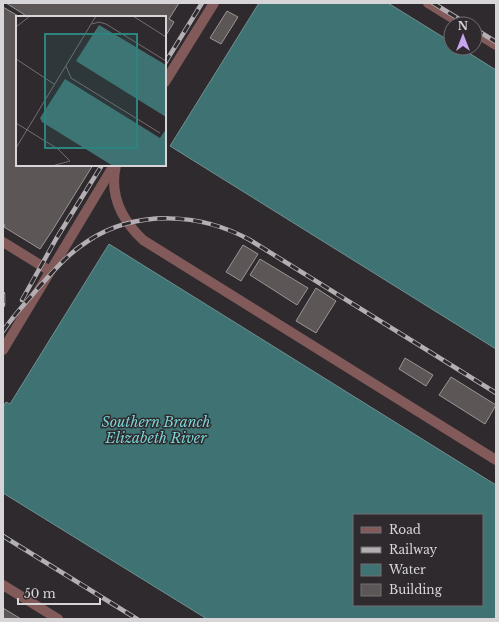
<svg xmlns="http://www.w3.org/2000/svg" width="499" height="622" font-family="'Libre Baskerville',serif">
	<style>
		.water { fill: #3f7373; stroke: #6d9091; fill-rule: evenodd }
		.building { fill: #5d5656; stroke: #9d9595 }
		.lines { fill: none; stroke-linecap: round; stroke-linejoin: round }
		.minor { stroke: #815a59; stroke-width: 10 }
		.rail-casing { stroke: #b3afb3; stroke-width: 4.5 }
		.rail { stroke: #2e2a2e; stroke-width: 3; stroke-dasharray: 9; stroke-linecap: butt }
		.labels { text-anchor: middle; stroke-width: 3; stroke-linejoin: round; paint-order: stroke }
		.water-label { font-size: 14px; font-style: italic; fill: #79d1d2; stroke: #2e2a2e }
		.inset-road { fill: none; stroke: #726e72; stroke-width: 1 }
		.view { fill: #2d847e; fill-opacity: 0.15; stroke: #2d847e; stroke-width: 2 }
		.inset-edge { fill: none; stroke: #d8d5d8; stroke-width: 2 }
	</style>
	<rect width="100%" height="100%" fill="#2e2a2e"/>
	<g class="water">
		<polygon points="259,3 388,3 451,42 451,48 461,48 496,70 496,349 170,146"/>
		<path d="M109 244 496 485V619H207L3 493V407L6 402 10 404ZM354 515H482V605H354Z"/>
	</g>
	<g class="building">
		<polygon points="6,3 179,3 169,19 174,22 165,37 165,17 28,17"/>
		<polygon points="3,7 20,17 17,17 17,165 93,165 52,231 40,249 4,227 5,225 3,224"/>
		<polygon points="227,11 238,17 221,44 210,38"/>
		<polygon points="243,245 258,254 241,281 226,272"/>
		<polygon points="260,259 308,288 297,305 250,275"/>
		<polygon points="316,288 336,301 316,333 296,321"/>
		<polygon points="405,358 433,375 426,386 399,369"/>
		<polygon points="451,377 496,405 485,424 439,395"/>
		<polygon points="3,608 21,619 3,619"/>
	</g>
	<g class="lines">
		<g class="minor">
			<polyline points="428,3 462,24"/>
			<polyline points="475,32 496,45"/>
			<polyline points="165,82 214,3"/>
			<path d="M116 165C109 195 122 220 143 240L496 460"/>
			<polyline points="3,242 50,271"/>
			<polyline points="3,350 114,165"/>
			<polyline points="3,585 58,619"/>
		</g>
		<g class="rail-casing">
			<g id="rail">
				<polyline points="433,3 467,24"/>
				<polyline points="475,29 496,42"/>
				<polyline points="165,63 202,3"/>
				<polyline points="3,294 3,305"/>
				<polyline points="22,300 56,239 102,165"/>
				<path d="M3 331C14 315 27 301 40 286 55 269 69 253 88 241 137 209 201 213 250 240L496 393"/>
				<polyline points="3,536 137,619"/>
			</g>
		</g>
		<use href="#rail" class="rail"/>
	</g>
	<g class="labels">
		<g class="water-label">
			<text x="156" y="427">Southern Branch<tspan x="156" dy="16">Elizabeth River</tspan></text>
		</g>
	</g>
	<g transform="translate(16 16)">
		<rect width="150" height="150" fill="#2e2a2e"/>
		<path d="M83 9 150 49V101L60 45ZM49 63 144 122 150 113V150H97L26 106 24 102Z" fill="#3f7373"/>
		<path class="inset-road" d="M117 0 150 21M76 8 83 6 90 8 150 45M0 11 14 0M0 43 38 68M50 50 55 62 144 117M0 107 42 133 54 145 36 150M0 132 80 0"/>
		<path class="view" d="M29 18H121V132H29Z"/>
		<rect width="150" height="150" class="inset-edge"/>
	</g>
	<rect width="499" height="622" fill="none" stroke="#d8d5d8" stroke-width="8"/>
	<rect x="353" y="514" width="130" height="92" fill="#2e2a2e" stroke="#726e72"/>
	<rect x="361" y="527" width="20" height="6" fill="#815a59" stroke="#726e72"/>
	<text x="389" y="534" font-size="12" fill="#d8d5d8">Road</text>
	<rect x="361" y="547" width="20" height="6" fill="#b3afb3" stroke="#726e72"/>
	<text x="389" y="554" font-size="12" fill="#d8d5d8">Railway</text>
	<rect x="361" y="564" width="20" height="12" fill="#3f7373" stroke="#726e72"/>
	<text x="389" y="574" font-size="12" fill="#d8d5d8">Water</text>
	<rect x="361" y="584" width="20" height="12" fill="#5d5656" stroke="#726e72"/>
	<text x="389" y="594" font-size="12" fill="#d8d5d8">Building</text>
	<g transform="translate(463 36)"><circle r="19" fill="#2e2a2e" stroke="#726e72"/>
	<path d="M0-3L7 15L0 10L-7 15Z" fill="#c8a6ef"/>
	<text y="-6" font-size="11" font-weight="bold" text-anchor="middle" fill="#d8d5d8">N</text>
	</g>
	<path d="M18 598v6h82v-6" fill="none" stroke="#d8d5d8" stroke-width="2"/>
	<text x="24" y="598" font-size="12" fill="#d8d5d8" stroke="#2e2a2e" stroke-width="3" paint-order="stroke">50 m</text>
</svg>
